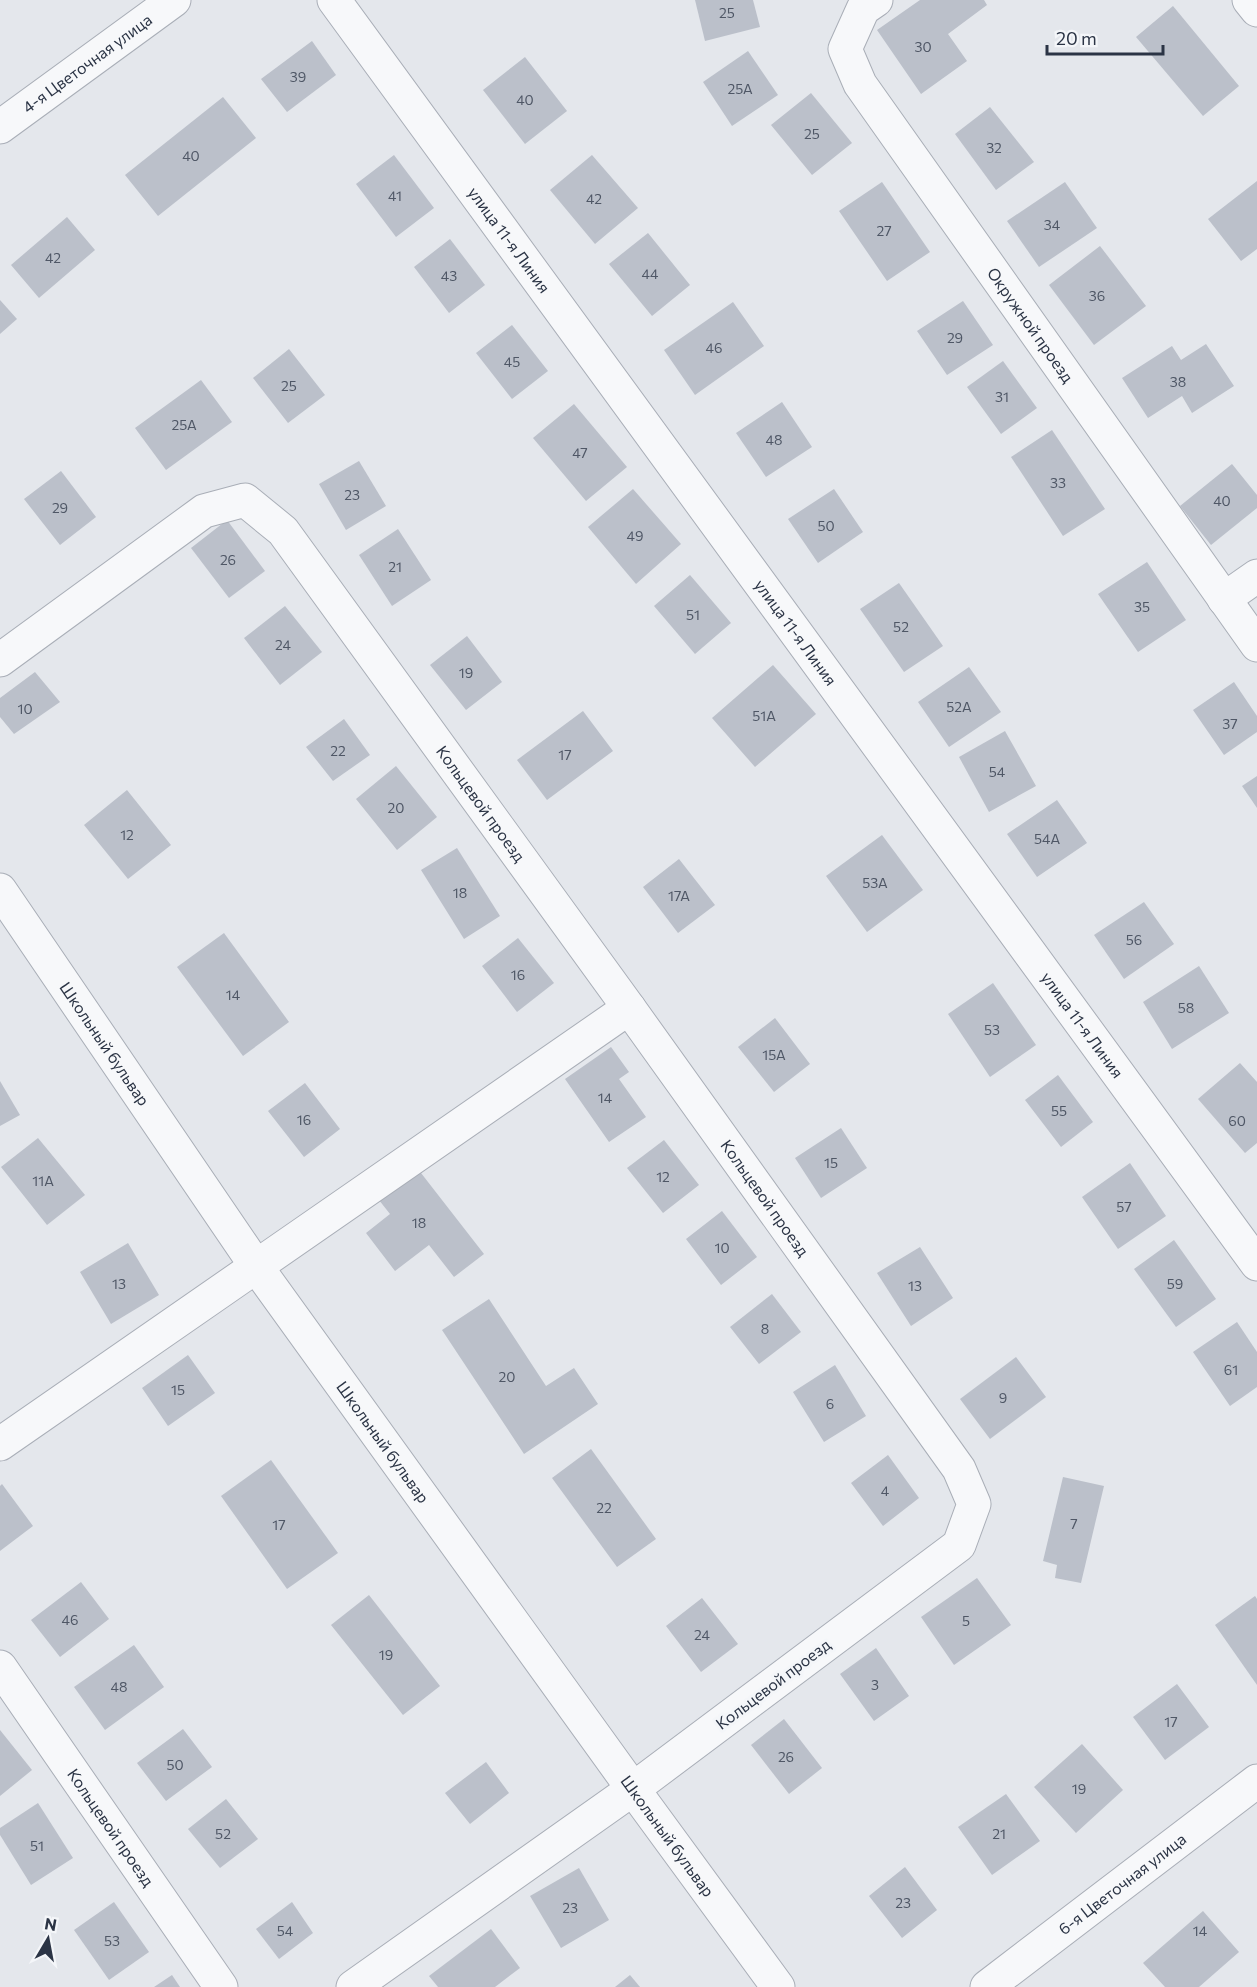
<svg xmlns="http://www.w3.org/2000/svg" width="1257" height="1987" font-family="Commissioner,sans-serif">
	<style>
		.building { fill: #bbc0ca }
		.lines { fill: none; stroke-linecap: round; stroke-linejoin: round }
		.minor-casing { stroke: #a9aeb7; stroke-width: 35 }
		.minor { stroke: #f7f8fa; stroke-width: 33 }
		.labels { text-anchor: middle; stroke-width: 6; stroke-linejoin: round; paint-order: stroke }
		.number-label { font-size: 14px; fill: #4f5766 }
		.street-label { font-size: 16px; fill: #2b3445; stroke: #f4f6f9 }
	</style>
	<rect width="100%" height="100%" fill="#e4e7ec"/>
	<g class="building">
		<polygon points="695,0 753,0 760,27 705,41"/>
		<polygon points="920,0 984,0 987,5 948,34 967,61 921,94 877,30"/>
		<polygon points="1173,6 1239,86 1203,116 1136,37"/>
		<polygon points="312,41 336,75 287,112 261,79"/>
		<polygon points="748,51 778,95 732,126 703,82"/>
		<polygon points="525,57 567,111 525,144 483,90"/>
		<polygon points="811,93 852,143 812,175 771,125"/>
		<polygon points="223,97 256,138 158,216 125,175"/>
		<polygon points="990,107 1034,162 996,190 955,134"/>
		<polygon points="394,155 434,208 396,237 356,184"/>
		<polygon points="592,155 638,208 595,244 550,190"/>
		<polygon points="1257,181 1257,249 1241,261 1208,219"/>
		<polygon points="882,182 930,252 887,281 839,211"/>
		<polygon points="1065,182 1097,228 1039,267 1007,221"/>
		<polygon points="67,217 95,250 39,298 11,265"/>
		<polygon points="648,233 690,285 652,316 609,264"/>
		<polygon points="450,239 485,285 449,313 414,267"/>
		<polygon points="1100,246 1146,306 1094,345 1049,285"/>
		<polygon points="0,300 17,319 0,334"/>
		<polygon points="963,301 993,345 947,375 917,331"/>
		<polygon points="733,302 764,346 695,395 664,350"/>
		<polygon points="512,325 548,371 512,399 476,353"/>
		<polygon points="1206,344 1234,386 1192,413 1182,396 1148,418 1122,378 1172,346 1181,360"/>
		<polygon points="289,349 325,395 288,423 253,378"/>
		<polygon points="1003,361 1037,408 1001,434 967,387"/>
		<polygon points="201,380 232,422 166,470 135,428"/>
		<polygon points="782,402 812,447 766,477 736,433"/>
		<polygon points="574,404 627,467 586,501 533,438"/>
		<polygon points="1052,430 1105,509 1063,536 1011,457"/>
		<polygon points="359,461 386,506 346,530 319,484"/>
		<polygon points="1232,464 1257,495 1257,508 1211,545 1180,506"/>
		<polygon points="61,471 96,517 60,545 24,499"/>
		<polygon points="633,489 681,544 636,584 588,527"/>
		<polygon points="834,489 863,532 818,563 788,519"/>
		<polygon points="227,520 265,571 229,598 191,548"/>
		<polygon points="398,529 431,580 392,606 359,555"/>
		<polygon points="1147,562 1186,620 1138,652 1098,594"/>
		<polygon points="690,575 731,623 695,654 654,606"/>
		<polygon points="899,583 943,646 904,672 860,609"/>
		<polygon points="285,606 322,652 280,685 244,638"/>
		<polygon points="467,636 502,682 466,710 430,665"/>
		<polygon points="773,665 816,714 755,767 712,718"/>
		<polygon points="969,667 1001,712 949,747 918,702"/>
		<polygon points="35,672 60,702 14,734 0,717 0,698"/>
		<polygon points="1234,682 1257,716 1257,732 1224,755 1193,710"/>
		<polygon points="583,711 613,751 547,800 517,760"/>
		<polygon points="344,719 370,755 333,781 306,747"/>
		<polygon points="1005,731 1036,786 989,812 959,757"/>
		<polygon points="396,766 437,817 397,850 356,799"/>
		<polygon points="1257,776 1257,808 1242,786"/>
		<polygon points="127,790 171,845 128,879 84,825"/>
		<polygon points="1057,800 1087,843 1037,877 1007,834"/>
		<polygon points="882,835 923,890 867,932 826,876"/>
		<polygon points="457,848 500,916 464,939 421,870"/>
		<polygon points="679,859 715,905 678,933 643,887"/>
		<polygon points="1144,902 1174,944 1124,979 1094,935"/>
		<polygon points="224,933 289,1022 243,1056 177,967"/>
		<polygon points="518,938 554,983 517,1012 482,966"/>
		<polygon points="1199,966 1229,1013 1172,1049 1143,1002"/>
		<polygon points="993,983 1036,1045 990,1077 948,1014"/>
		<polygon points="775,1018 810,1064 774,1092 738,1047"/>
		<polygon points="611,1047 629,1072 619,1079 646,1117 609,1142 565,1079"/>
		<polygon points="1240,1063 1257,1082 1257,1143 1245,1153 1198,1099"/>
		<polygon points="1058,1075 1093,1122 1061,1147 1025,1100"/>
		<polygon points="0,1081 20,1115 0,1126"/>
		<polygon points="305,1083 340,1129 304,1157 268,1111"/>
		<polygon points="841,1128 867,1168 821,1198 795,1158"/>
		<polygon points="38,1138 85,1195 47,1225 1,1167"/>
		<polygon points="664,1140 699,1185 663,1213 627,1168"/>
		<polygon points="1130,1163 1166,1216 1118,1249 1082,1197"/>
		<polygon points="414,1164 484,1254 454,1277 429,1245 395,1271 366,1233 390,1214 375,1195"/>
		<polygon points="722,1211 757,1257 721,1285 686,1239"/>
		<polygon points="1174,1240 1216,1299 1176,1327 1134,1269"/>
		<polygon points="128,1243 159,1295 111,1324 80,1272"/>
		<polygon points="920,1247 953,1298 911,1326 877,1273"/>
		<polygon points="772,1294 801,1332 759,1364 730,1327"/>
		<polygon points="489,1299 546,1386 574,1368 598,1404 524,1454 442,1330"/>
		<polygon points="1237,1322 1257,1352 1257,1387 1230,1406 1193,1352"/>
		<polygon points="188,1355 215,1393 168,1426 142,1388"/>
		<polygon points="1016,1357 1046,1397 990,1439 960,1399"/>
		<polygon points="835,1365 866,1416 824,1442 793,1392"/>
		<polygon points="591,1449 656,1539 617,1567 552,1478"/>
		<polygon points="888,1455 919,1498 883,1526 851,1483"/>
		<polygon points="271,1460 338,1553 287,1589 221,1496"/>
		<polygon points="1063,1477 1104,1486 1081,1583 1055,1578 1057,1565 1043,1561"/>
		<polygon points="2,1484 33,1526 0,1551 0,1486"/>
		<polygon points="977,1578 1011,1625 954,1665 921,1617"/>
		<polygon points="81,1582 109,1619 60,1657 31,1620"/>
		<polygon points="369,1595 440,1686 403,1715 331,1625"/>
		<polygon points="1255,1596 1257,1599 1257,1685 1215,1625"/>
		<polygon points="702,1598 738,1644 701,1672 666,1626"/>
		<polygon points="134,1645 164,1687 105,1730 74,1687"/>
		<polygon points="876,1648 909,1696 874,1721 840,1674"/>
		<polygon points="1177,1684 1209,1727 1165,1760 1133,1717"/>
		<polygon points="784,1719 822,1768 789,1794 751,1745"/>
		<polygon points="183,1729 212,1767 166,1801 137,1763"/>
		<polygon points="0,1730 32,1770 0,1796"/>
		<polygon points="1082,1744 1123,1790 1076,1833 1034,1787"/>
		<polygon points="486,1762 509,1793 470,1824 445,1793"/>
		<polygon points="1006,1794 1040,1841 992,1875 958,1827"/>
		<polygon points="226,1799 258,1839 220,1868 188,1829"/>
		<polygon points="38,1803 73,1858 31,1885 0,1835 0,1828"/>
		<polygon points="905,1867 937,1910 902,1938 869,1896"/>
		<polygon points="579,1868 609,1920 561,1948 530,1896"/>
		<polygon points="114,1902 149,1952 109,1980 74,1930"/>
		<polygon points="292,1902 313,1933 279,1959 256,1929"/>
		<polygon points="1203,1911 1239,1952 1199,1987 1165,1987 1143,1963"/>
		<polygon points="491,1929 520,1968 495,1987 438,1987 429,1976"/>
		<polygon points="172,1975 180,1987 154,1987"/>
		<polygon points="630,1975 640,1987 615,1987"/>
	</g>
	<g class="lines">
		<g class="minor-casing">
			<g id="minor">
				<path id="s1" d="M334 0 1257 1264"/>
				<path id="s2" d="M876 0 863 9 845 49 860 84 1257 645"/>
				<polyline points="1249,0 1257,10"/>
				<path id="s3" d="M0 127 174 0"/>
				<polyline points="1224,599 1257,576"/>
				<path id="s4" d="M0 660 204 511 245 500 283 531 629 1008 959 1469 974 1504 959 1545 633 1789 353 1987"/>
				<path id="s5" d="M0 890 256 1266 633 1789 778 1987"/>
				<polyline points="0,1444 629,1008"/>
				<path id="s6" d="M0 1667 221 1987"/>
				<path id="s7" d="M987 1987 1257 1781"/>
			</g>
		</g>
		<use href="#minor" class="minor"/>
	</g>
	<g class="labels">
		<g class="number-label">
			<text x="727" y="18">25</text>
			<text x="923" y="52">30</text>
			<text x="298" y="82">39</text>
			<text x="740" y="94">25А</text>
			<text x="525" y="105">40</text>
			<text x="812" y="139">25</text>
			<text x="994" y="153">32</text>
			<text x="191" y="161">40</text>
			<text x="395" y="201">41</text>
			<text x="594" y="204">42</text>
			<text x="1052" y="230">34</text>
			<text x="884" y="236">27</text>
			<text x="53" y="263">42</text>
			<text x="650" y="279">44</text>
			<text x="449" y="281">43</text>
			<text x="1097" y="301">36</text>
			<text x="955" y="343">29</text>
			<text x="714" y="353">46</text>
			<text x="512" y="367">45</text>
			<text x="1178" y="387">38</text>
			<text x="289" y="391">25</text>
			<text x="1002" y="402">31</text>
			<text x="184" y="430">25А</text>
			<text x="774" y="445">48</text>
			<text x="580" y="458">47</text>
			<text x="1058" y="488">33</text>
			<text x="352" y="500">23</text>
			<text x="1222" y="506">40</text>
			<text x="60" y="513">29</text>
			<text x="826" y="531">50</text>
			<text x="635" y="541">49</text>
			<text x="228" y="565">26</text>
			<text x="395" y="572">21</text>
			<text x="1142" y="612">35</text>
			<text x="693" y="620">51</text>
			<text x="901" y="632">52</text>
			<text x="283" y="650">24</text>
			<text x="466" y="678">19</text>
			<text x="959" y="712">52А</text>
			<text x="25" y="714">10</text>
			<text x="764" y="721">51А</text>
			<text x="1230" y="729">37</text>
			<text x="338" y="756">22</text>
			<text x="565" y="760">17</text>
			<text x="997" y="777">54</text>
			<text x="396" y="813">20</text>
			<text x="127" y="840">12</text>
			<text x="1047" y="844">54А</text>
			<text x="875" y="888">53А</text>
			<text x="460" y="898">18</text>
			<text x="679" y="901">17А</text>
			<text x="1134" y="945">56</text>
			<text x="518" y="980">16</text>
			<text x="233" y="1000">14</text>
			<text x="1186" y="1013">58</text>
			<text x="992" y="1035">53</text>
			<text x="774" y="1060">15А</text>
			<text x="605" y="1103">14</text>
			<text x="1059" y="1116">55</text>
			<text x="304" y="1125">16</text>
			<text x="1237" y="1126">60</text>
			<text x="831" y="1168">15</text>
			<text x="663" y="1182">12</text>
			<text x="43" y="1186">11А</text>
			<text x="1124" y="1212">57</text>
			<text x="419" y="1228">18</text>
			<text x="722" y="1253">10</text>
			<text x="119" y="1289">13</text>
			<text x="1175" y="1289">59</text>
			<text x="915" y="1291">13</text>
			<text x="765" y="1334">8</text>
			<text x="1231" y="1375">61</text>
			<text x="507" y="1382">20</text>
			<text x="178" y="1395">15</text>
			<text x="1003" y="1403">9</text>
			<text x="830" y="1409">6</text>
			<text x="885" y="1496">4</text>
			<text x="604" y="1513">22</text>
			<text x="1074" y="1529">7</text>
			<text x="279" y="1530">17</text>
			<text x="70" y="1625">46</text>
			<text x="966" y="1626">5</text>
			<text x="702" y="1640">24</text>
			<text x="386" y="1660">19</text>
			<text x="875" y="1690">3</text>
			<text x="119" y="1692">48</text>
			<text x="1171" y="1727">17</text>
			<text x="786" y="1762">26</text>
			<text x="175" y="1770">50</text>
			<text x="1079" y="1794">19</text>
			<text x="223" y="1839">52</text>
			<text x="999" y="1839">21</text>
			<text x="37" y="1851">51</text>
			<text x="903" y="1908">23</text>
			<text x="570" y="1913">23</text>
			<text x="285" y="1936">54</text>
			<text x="1200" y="1936">14</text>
			<text x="112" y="1946">53</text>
		</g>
		<g class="street-label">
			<text dy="6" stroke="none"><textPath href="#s3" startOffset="108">4-я Цветочная улица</textPath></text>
			<text dy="6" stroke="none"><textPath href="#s1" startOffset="297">улица 11-я Линия</textPath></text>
			<text dy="6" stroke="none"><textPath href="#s2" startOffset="393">Окружной проезд</textPath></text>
			<text dy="6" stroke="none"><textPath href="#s1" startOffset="783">улица 11-я Линия</textPath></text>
			<text dy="6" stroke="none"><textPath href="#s4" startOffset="681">Кольцевой проезд</textPath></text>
			<text dy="6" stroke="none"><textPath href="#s1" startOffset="1269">улица 11-я Линия</textPath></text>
			<text dy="6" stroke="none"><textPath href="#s5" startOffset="186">Школьный бульвар</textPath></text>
			<text dy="6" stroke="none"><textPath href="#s4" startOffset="1167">Кольцевой проезд</textPath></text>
			<text dy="6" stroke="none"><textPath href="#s5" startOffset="672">Школьный бульвар</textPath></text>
			<text transform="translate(773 1684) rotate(-37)" y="6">Кольцевой проезд</text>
			<text dy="6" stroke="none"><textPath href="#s6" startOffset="195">Кольцевой проезд</textPath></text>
			<text dy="6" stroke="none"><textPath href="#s5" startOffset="1158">Школьный бульвар</textPath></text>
			<text dy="6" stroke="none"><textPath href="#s7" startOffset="170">6-я Цветочная улица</textPath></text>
		</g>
	</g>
	<g transform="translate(48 1939) rotate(10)" stroke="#f4f6f9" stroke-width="4.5" paint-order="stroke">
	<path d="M0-4.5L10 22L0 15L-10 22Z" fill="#2b3445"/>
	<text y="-9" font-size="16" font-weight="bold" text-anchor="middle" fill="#2b3445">N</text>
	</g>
	<path d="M1047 45v9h116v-9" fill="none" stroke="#2b3445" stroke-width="3"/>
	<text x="1056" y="45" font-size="18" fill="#2b3445" stroke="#f4f6f9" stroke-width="4.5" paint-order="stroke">20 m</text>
</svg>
